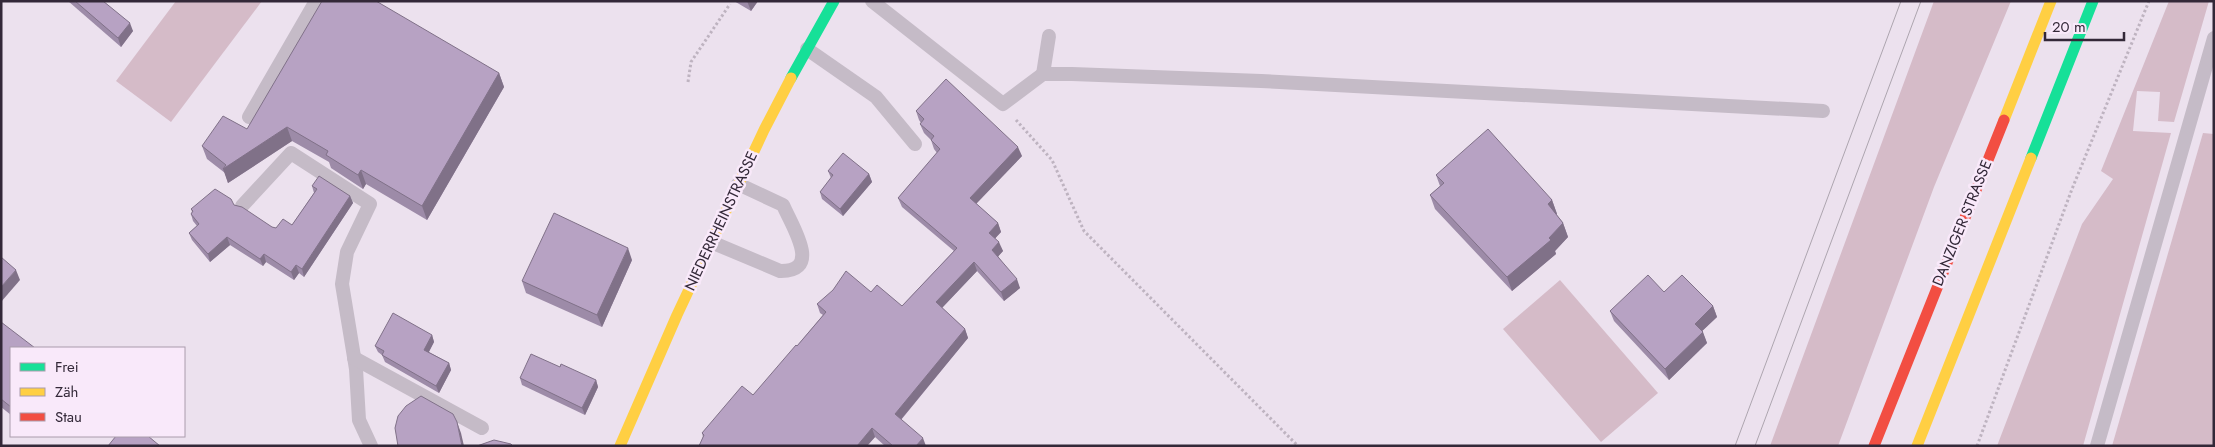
<svg xmlns="http://www.w3.org/2000/svg" width="2215" height="447" font-family="Jost,sans-serif">
	<style>
		.green { fill: #d5bbc8 }
		.lines { fill: none; stroke-linecap: round; stroke-linejoin: round }
		.path { stroke: #beb3c0; stroke-width: 3; stroke-dasharray: 2.5 2.5; stroke-linecap: butt }
		.lane { stroke: #c5bbc7; stroke-width: 14 }
		.fast { stroke: #16e098; stroke-width: 11 }
		.slow { stroke: #ffcf43; stroke-width: 11 }
		.jam { stroke: #f24e42; stroke-width: 11 }
		.tram { stroke: #ada5af; stroke-width: 1 }
		.wall { fill: #9d8ba8 }
		.shaded-wall { fill: #807188 }
		.building { fill: #b7a2c3; stroke: #807188 }
		.labels { text-anchor: middle; stroke-width: 5; stroke-linejoin: round; paint-order: stroke }
		.street-label { font-size: 15px; fill: #332838; stroke: #f9e9fa }
	</style>
	<rect width="100%" height="100%" fill="#ece1ee"/>
	<g class="green">
		<polygon points="176,1 262,1 171,122 116,81"/>
		<polygon points="1934,1 2011,1 1934,187 1838,446 1770,446"/>
		<polygon points="2169,1 2209,1 2174,122 2158,121 2160,92 2137,91 2133,131 2171,133 2083,446 1997,446 2082,224 2113,179 2101,171"/>
		<polygon points="2203,133 2214,134 2214,446 2112,446"/>
		<polygon points="1560,280 1658,393 1601,442 1503,329"/>
	</g>
	<g class="lines">
		<g class="path">
			<polyline points="688,82 691,62 730,4"/>
			<polyline points="1016,120 1052,160 1084,231 1298,446"/>
			<polyline points="1977,446 2072,189 2149,1"/>
		</g>
		<g class="lane">
			<polyline points="872,1 1003,104 1043,74 1072,74 1261,81 1823,111"/>
			<polyline points="807,49 876,97 915,144"/>
			<polyline points="1043,74 1049,36"/>
			<polyline points="249,117 316,1"/>
			<polyline points="242,206 291,153 370,204 347,252 342,284 356,369 359,420 371,446"/>
			<path d="M711 242 780 271C823 272 792 226 783 205L738 184"/>
			<polyline points="354,358 482,428"/>
			<polyline points="2097,446 2214,38"/>
		</g>
		<g class="fast">
			<polyline points="791,78 834,1"/>
			<polyline points="2031,158 2093,1"/>
		</g>
		<g class="slow">
			<polyline points="2004,120 2051,1"/>
			<polyline points="620,446 677,315 764,130 791,78"/>
			<polyline points="1917,446 2031,158"/>
		</g>
		<polyline class="jam" points="1874,446 2004,120"/>
		<g class="tram">
			<polyline points="1735,446 1901,1"/>
			<polyline points="1755,446 1921,1"/>
		</g>
	</g>
	<g class="wall">
		<polygon points="68,1 103,1 133,31 121,47"/>
		<polygon points="734,1 758,1 751,11"/>
		<polygon points="499,73 504,87 427,220 366,184 363,189 331,168 329,162 292,141 228,183 225,173 207,159 202,146 247,129"/>
		<polygon points="916,111 1022,156 976,204 998,223 1001,232 995,238 1003,251 998,256 1020,288 1004,301 977,271 942,308 965,329 968,338 901,420 926,446 885,446 875,437 867,446 699,446 703,437 702,433 753,395 797,346 823,315 820,313 817,304 871,292 902,306 954,251 902,207 898,198 937,153 934,149 931,140 924,133 920,124 921,123 919,120"/>
		<polygon points="828,171 869,174 872,182 843,216 822,199 820,192 831,178"/>
		<polygon points="1436,175 1552,200 1557,214 1556,214 1563,223 1568,237 1555,251 1556,254 1512,291 1435,209 1430,195 1440,186"/>
		<polygon points="312,186 350,196 353,203 304,277 299,273 294,280 266,262 263,266 230,245 210,262 192,240 189,233 197,226 193,221 191,214 192,212 191,209 234,205 272,227 276,228 292,225 314,193"/>
		<polygon points="632,260 602,327 526,293 522,281"/>
		<polygon points="1664,292 1713,306 1717,317 1702,331 1707,343 1669,380 1614,321 1610,311"/>
		<polygon points="1,322 11,348 11,415 1,407"/>
		<polygon points="432,335 434,342 429,352 449,363 451,370 439,393 385,362 382,355 378,352 375,346"/>
		<polygon points="560,367 596,380 598,387 585,415 522,385 520,378"/>
	</g>
	<g class="shaded-wall">
		<polygon points="747,1 758,1 751,11"/>
		<polygon points="130,23 133,31 121,47 118,38"/>
		<polygon points="499,73 504,87 427,220 422,206"/>
		<polygon points="287,127 292,141 228,183 223,169"/>
		<polygon points="1018,147 1022,156 973,207 970,198"/>
		<polygon points="361,170 366,184 363,189 358,175"/>
		<polygon points="869,174 872,182 843,216 840,209"/>
		<polygon points="350,196 353,203 304,277 302,269"/>
		<polygon points="1552,200 1557,214 1553,218 1548,204"/>
		<polygon points="998,223 1001,232 992,242 989,233"/>
		<polygon points="1563,223 1568,237 1555,251 1556,254 1512,291 1507,277 1549,238"/>
		<polygon points="227,237 230,245 210,262 208,254"/>
		<polygon points="999,242 1003,251 996,259 992,250"/>
		<polygon points="628,248 632,260 602,327 597,315"/>
		<polygon points="264,254 266,262 263,266 260,259"/>
		<polygon points="974,262 977,271 939,311 936,302"/>
		<polygon points="296,265 299,273 294,280 291,272"/>
		<polygon points="16,270 20,280 1,302 1,287"/>
		<polygon points="1017,279 1020,288 1004,301 1001,292"/>
		<polygon points="1713,306 1717,317 1699,334 1695,324"/>
		<polygon points="965,329 968,338 898,423 895,414"/>
		<polygon points="1703,332 1707,343 1669,380 1665,369"/>
		<polygon points="432,335 434,342 426,357 424,350"/>
		<polygon points="449,363 451,370 439,393 436,386"/>
		<polygon points="596,380 598,387 585,415 582,408"/>
		<polygon points="457,422 461,433 464,446 462,446"/>
		<polygon points="872,428 875,437 867,446 857,446"/>
		<polygon points="923,438 926,446 916,446"/>
	</g>
	<g class="building">
		<polygon points="75,1 103,1 130,23 118,38"/>
		<polygon points="322,1 376,1 499,73 422,206 361,170 358,175 326,155 328,151 287,127 223,169 226,165 202,146 223,116 247,129"/>
		<polygon points="946,79 1018,147 970,198 998,223 989,233 999,242 992,250 1017,279 1001,292 974,262 936,302 965,329 895,414 923,438 916,446 893,446 872,428 857,446 699,446 704,435 702,433 742,386 753,395 796,345 797,346 826,312 817,304 833,290 846,271 871,292 877,285 902,306 957,248 898,198 940,149 931,140 934,136 920,124 924,119 916,111"/>
		<polygon points="1488,129 1552,200 1548,204 1563,223 1549,238 1551,240 1507,277 1430,195 1444,183 1436,175"/>
		<polygon points="843,153 869,174 840,209 820,192 833,175 828,171"/>
		<polygon points="319,176 350,196 302,269 296,265 291,272 264,254 260,259 227,237 208,254 189,233 199,224 191,214 193,211 191,209 215,189 231,199 234,205 242,207 272,227 276,228 283,219 292,225 317,189 312,186"/>
		<polygon points="554,213 628,248 597,315 522,281"/>
		<polygon points="1,257 16,270 1,287"/>
		<polygon points="1648,275 1664,292 1682,275 1713,306 1695,324 1703,332 1665,369 1610,311"/>
		<polygon points="393,313 432,335 424,350 449,363 436,386 382,355 384,351 375,346"/>
		<polygon points="1,322 35,348 11,348 11,407 1,399"/>
		<polygon points="531,354 560,367 561,364 596,380 582,408 520,378"/>
		<polygon points="421,396 453,414 457,422 462,446 398,446 395,428 398,416 406,406"/>
		<polygon points="116,436 148,436 160,446 108,446"/>
		<polygon points="494,440 511,444 513,446 477,446"/>
	</g>
	<g class="labels">
		<g class="street-label">
			<text transform="translate(721 221) rotate(-65)" y="5">NIEDERRHEINSTRASSE</text>
			<text transform="translate(1962 223) rotate(-68)" y="5">DANZIGER STRASSE</text>
		</g>
	</g>
	<rect width="2215" height="447" fill="none" stroke="#332838" stroke-width="5"/>
	<rect x="10" y="347" width="175" height="90" fill="#f9e9fa" stroke="#aa9cac"/>
	<rect x="20" y="363" width="25" height="8" fill="#16e098" stroke="#aa9cac"/>
	<text x="55" y="372" font-size="15" fill="#332838">Frei</text>
	<rect x="20" y="388" width="25" height="8" fill="#ffcf43" stroke="#aa9cac"/>
	<text x="55" y="397" font-size="15" fill="#332838">Zäh</text>
	<rect x="20" y="413" width="25" height="8" fill="#f24e42" stroke="#aa9cac"/>
	<text x="55" y="422" font-size="15" fill="#332838">Stau</text>
	<path d="M2045 32v8h79v-8" fill="none" stroke="#332838" stroke-width="2.5"/>
	<text x="2052" y="32" font-size="15" fill="#332838" stroke="#f9e9fa" stroke-width="4" paint-order="stroke">20 m</text>
</svg>
